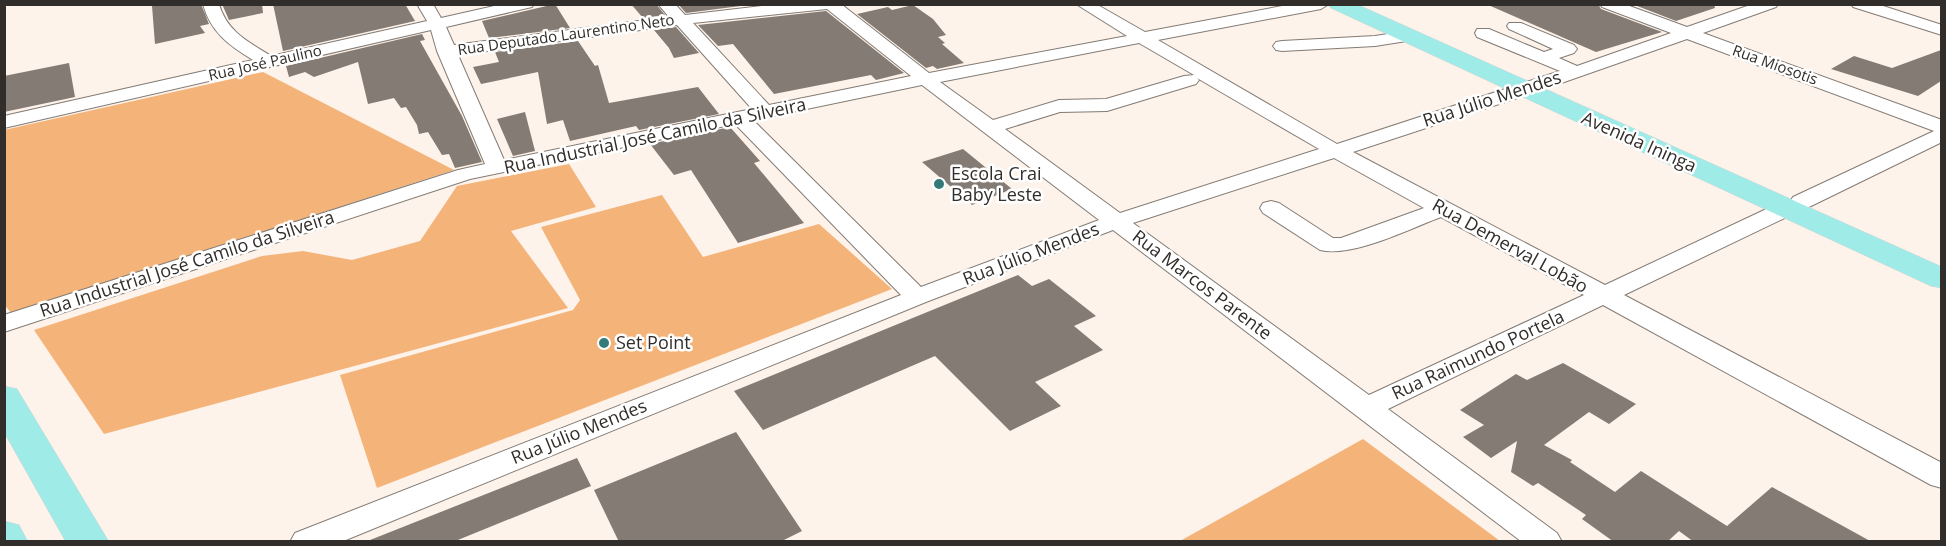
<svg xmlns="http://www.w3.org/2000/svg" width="1946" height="546" font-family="'Open Sans',sans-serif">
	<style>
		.green { fill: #f4b379 }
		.building { fill: #847b74 }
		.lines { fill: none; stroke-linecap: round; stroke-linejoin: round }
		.minor-casing { stroke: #837b74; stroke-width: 2 }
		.major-casing { stroke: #d6d5d4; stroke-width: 1 }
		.minor { fill: #fff; fill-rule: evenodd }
		.major { fill: #9eebe7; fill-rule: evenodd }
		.poi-dot { fill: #327b78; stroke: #fff; stroke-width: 2 }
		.labels { text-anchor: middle; stroke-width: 5; stroke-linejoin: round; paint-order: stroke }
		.far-street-label { font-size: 15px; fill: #312d2a; stroke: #fff }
		.street-label { font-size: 18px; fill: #312d2a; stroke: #fff }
		.poi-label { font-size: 18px; fill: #312d2a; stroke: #fff; text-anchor: start }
	</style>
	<rect width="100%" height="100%" fill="#fdf3eb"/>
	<g class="green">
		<polygon points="263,72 454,170 11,313 4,304 4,130"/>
		<polygon points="569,164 596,207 511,231 568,308 104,434 34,330 262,256 303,251 352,260 420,241 457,186"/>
		<polygon points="662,195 703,257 819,224 892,289 377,488 340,375 573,310 580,300 541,227"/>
		<polygon points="1363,439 1500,541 1180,541"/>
	</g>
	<g class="building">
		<polygon points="161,4 201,4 209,24 200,26 205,33 155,44 152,6"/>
		<polygon points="222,4 262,4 263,13 229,20"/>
		<polygon points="273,4 405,4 415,21 283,51"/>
		<polygon points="555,4 570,28 489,38 482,21"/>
		<polygon points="631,4 656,4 665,15 643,18"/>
		<polygon points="678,4 756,4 686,13"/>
		<polygon points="1486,4 1598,4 1601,9 1662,32 1596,52"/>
		<polygon points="1632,4 1714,4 1715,8 1676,21"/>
		<polygon points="913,5 933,19 946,35 938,37 945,43 942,44 964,63 937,69 933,66 926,68 857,14 888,7 892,10"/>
		<polygon points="826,11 904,73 876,80 871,75 774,94 733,44 718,46 698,25"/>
		<polygon points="676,27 699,53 674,58 669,48 654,30"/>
		<polygon points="422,34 425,40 420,41 462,116 482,162 455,168 449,154 442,155 428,132 419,134 417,125 406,107 401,108 394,98 368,104 358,62 314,77 305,72 289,77 286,66"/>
		<polygon points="578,41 595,66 598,65 609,103 698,87 719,114 639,130 636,126 570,141 563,120 547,124 538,72 481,84 473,67 499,62 495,52"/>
		<polygon points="1941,50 1941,81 1918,96 1831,69 1854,56 1892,68"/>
		<polygon points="69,63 75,97 4,112 4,76"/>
		<polygon points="525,112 535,151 513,156 497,119"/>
		<polygon points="730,127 760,161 754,163 804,223 738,243 691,170 674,175 650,144"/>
		<polygon points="963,149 1012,189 972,205 922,162"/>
		<polygon points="1018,275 1032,286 1049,279 1096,316 1074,326 1103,350 1035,382 1061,406 1010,431 935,356 763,430 734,391"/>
		<polygon points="1563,363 1636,404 1609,424 1589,412 1544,445 1572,460 1570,462 1615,492 1641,471 1727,526 1772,487 1872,542 1694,542 1679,531 1667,542 1614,542 1582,519 1586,515 1538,483 1533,486 1511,472 1517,441 1491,458 1463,437 1484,425 1460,410 1516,374 1527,380"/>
		<polygon points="736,432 802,531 780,542 619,542 594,490"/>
		<polygon points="577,458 591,486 453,542 365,542"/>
	</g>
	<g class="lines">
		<g class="minor-casing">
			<g id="minor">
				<path d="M203 4H219C227 32 249 42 271 56L427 21 417 4H433L441 18 503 4H534L532 7 446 27 454 45 669 17 658 4H675L685 15 780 4H841L929 73 1127 36 1076 4H1096L1145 32 1293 4H1329L1321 9 1158 40 1337 144 1560 71 1477 37 1475 33 1477 29H1489L1544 52 1553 49 1509 29 1507 26 1509 23H1521L1574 45 1577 49 1574 53 1559 58 1577 66 1671 33 1602 7 1600 4H1624L1687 27 1753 4H1778L1776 7 1703 33 1942 120V142L1809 207H1795L1796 209 1793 214 1624 295 1942 463V488L1931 485 1603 305 1388 409 1557 533 1562 542H1522L1113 230 926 302 341 542H290L295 533 901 295 735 124 470 179 4 332V315L458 170 485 164 437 51 431 30 4 128V116L253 60C230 46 210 32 203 4ZM827 9 911 76 769 105 693 23ZM677 25 752 109 504 160 458 55ZM1687 39 1934 131 1793 197 1790 202 1791 204H1777L1605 285 1353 152 1530 94ZM1139 43 1194 75 1184 76 1106 99 1059 100 993 120 940 82ZM1197 78 1319 149 1120 213 1005 129 1060 112 1107 111 1196 84 1199 80ZM922 85 1099 220 921 287 753 120ZM1334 158 1424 208 1341 238H1333L1279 203 1271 201 1263 203 1260 208 1263 213 1320 250C1352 258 1409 229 1441 217L1584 295 1369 395 1133 223Z"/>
				<polygon points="1851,4 1877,4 1942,25 1942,35 1853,7"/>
				<polygon points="1407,31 1413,32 1415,36 1413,40 1375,46 1282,51 1276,50 1273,46 1276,42 1282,41 1375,36"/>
			</g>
		</g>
		<g class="major-casing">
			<g id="major">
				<polygon points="1328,4 1356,4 1942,267 1942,288 1931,286 1331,8"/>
				<polygon points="4,386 17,389 109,542 66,542 4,432"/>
				<polygon points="4,521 19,525 28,542 4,542"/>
			</g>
		</g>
		<use href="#minor" class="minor"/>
		<use href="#major" class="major"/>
	</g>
	<g class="poi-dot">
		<circle cx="939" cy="184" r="6"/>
		<circle cx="604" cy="343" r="6"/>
	</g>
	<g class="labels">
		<g class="far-street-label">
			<text transform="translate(566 35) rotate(-8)" y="5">Rua Deputado Laurentino Neto</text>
			<text transform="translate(265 63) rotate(-13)" y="5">Rua José Paulino</text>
			<text transform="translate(1775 65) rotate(20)" y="5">Rua Miosotis</text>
		</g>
		<g class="street-label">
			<text transform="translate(1492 99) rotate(-18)" y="6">Rua Júlio Mendes</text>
			<text transform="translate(655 136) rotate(-12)" y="6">Rua Industrial José Camilo da Silveira</text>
			<text transform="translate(1639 142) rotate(24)" y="6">Avenida Ininga</text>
			<text transform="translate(1510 246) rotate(29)" y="6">Rua Demerval Lobão</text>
			<text transform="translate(1031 254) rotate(-21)" y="6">Rua Júlio Mendes</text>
			<text transform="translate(187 264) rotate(-18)" y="6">Rua Industrial José Camilo da Silveira</text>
			<text transform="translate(1202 285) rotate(37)" y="6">Rua Marcos Parente</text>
			<text transform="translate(1478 355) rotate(-25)" y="6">Rua Raimundo Portela</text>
			<text transform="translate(579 432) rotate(-22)" y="6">Rua Júlio Mendes</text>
		</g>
		<g class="poi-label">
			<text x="951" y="180">Escola Crai<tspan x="951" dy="21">Baby Leste</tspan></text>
			<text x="616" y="349">Set Point</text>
		</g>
	</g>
	<rect width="1946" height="546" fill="none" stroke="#312d2a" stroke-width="12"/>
</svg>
